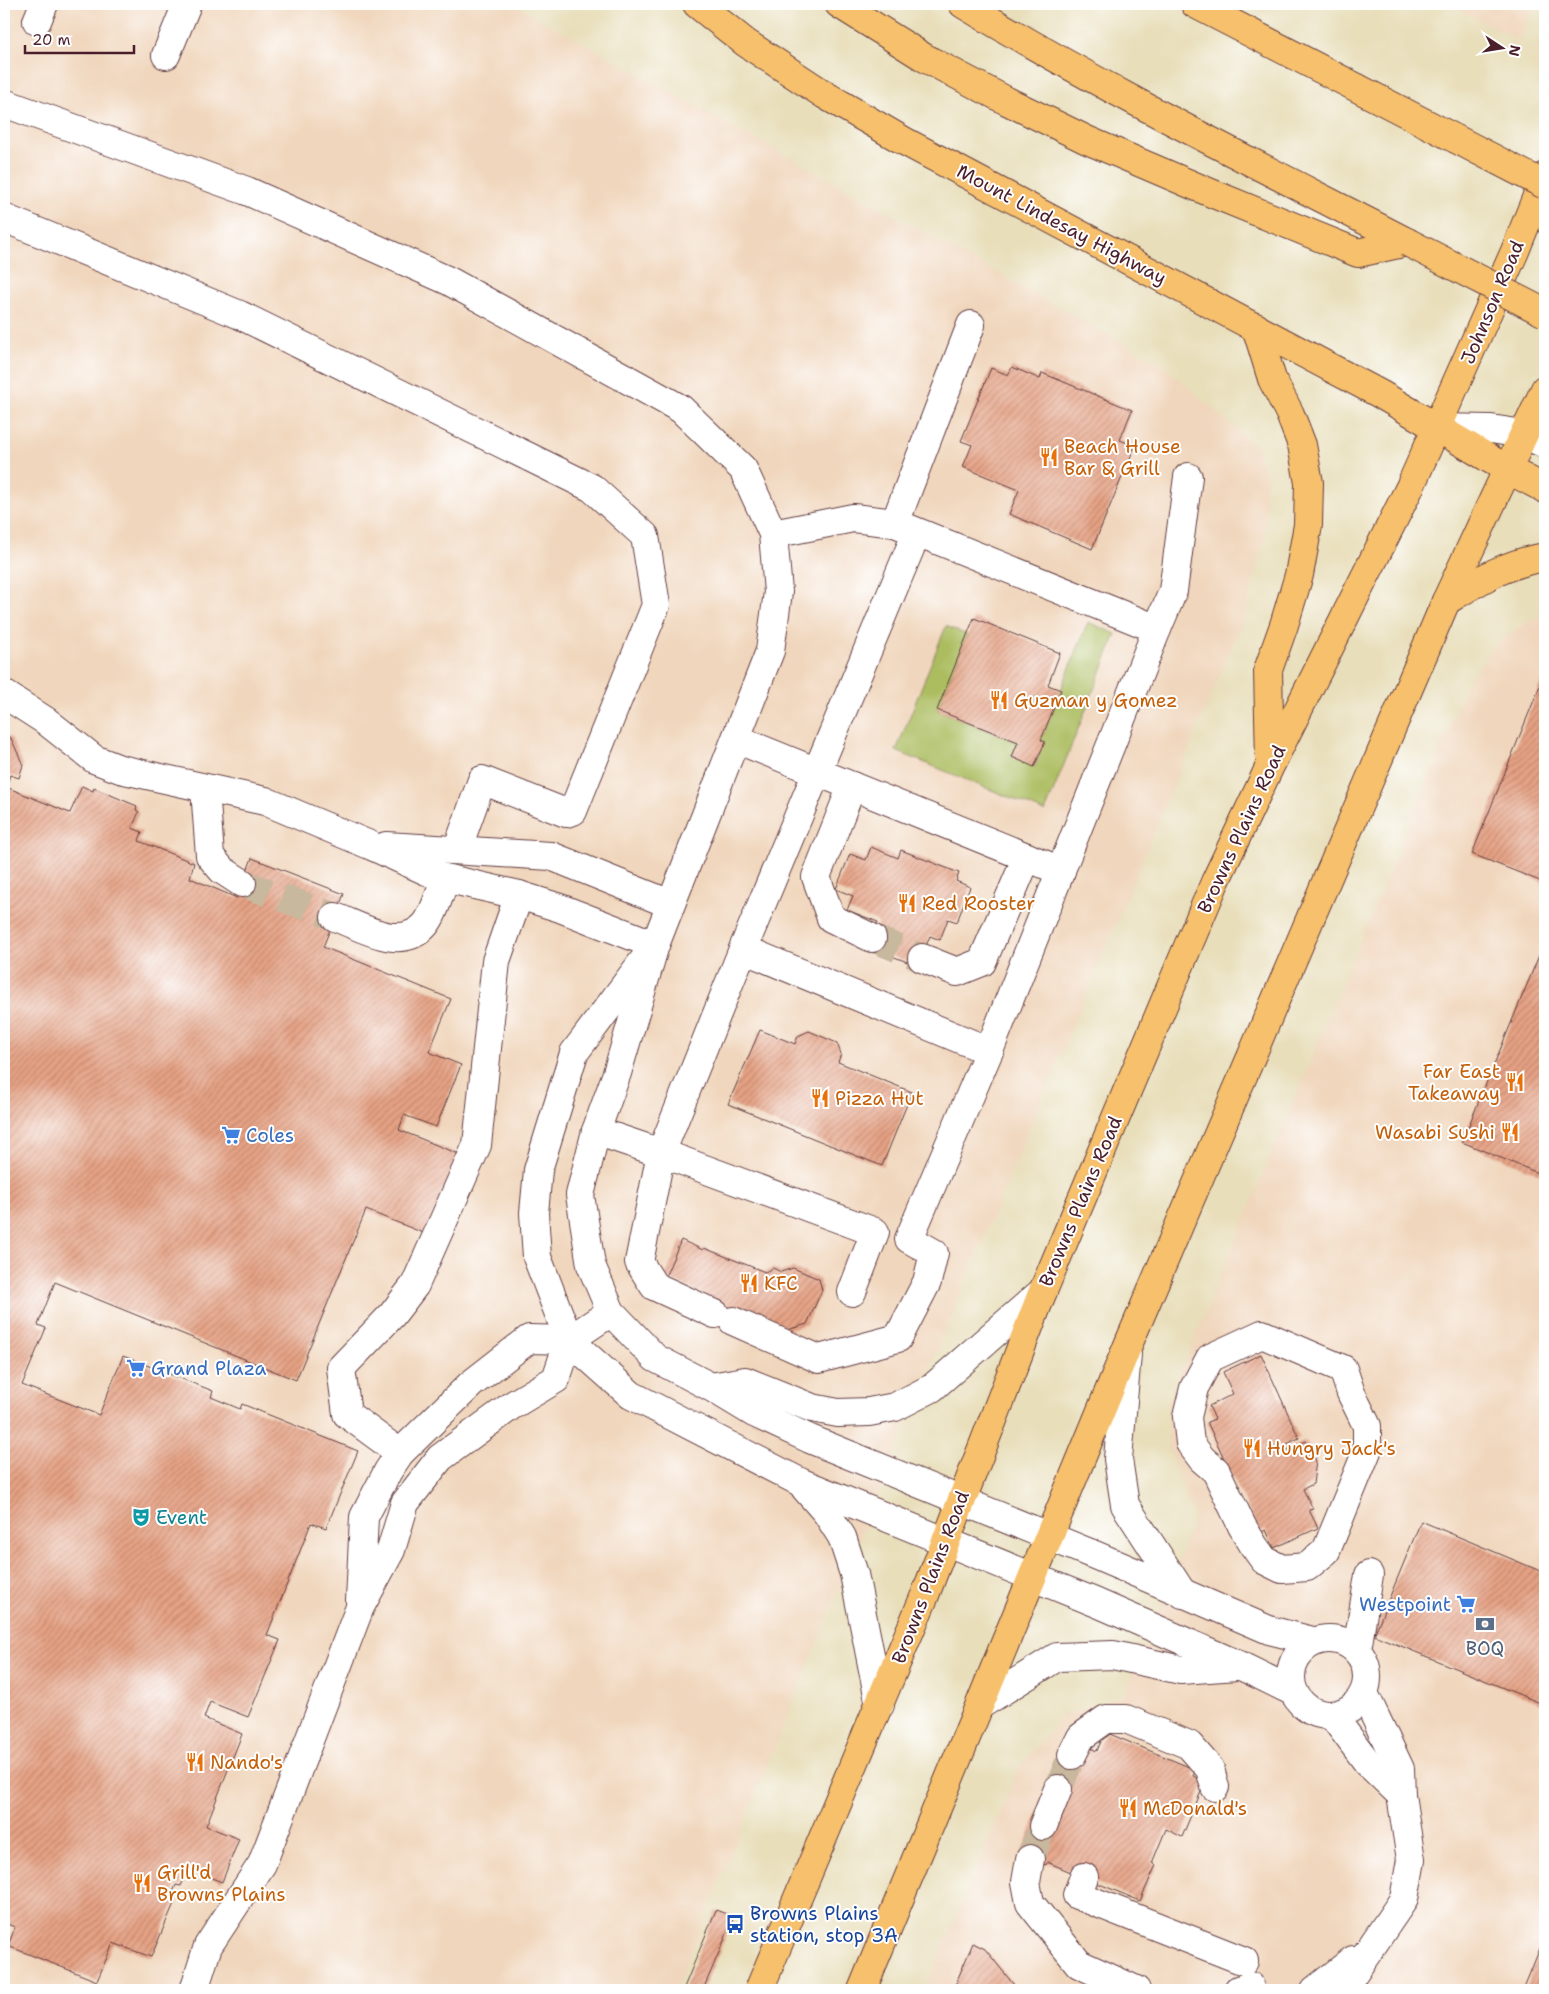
<svg xmlns="http://www.w3.org/2000/svg" width="1549" height="1994" font-family="'Shantell Sans',sans-serif">
	<style>
		.built { fill: #f0d6bc }
		.grass { fill: #acbd60; stroke: #7b6e46 }
		.building { fill: url(#building-hatch) }
		.lines { fill: none; stroke-linecap: round; stroke-linejoin: round }
		.minor-tunnel { stroke: #c8b89d; stroke-width: 28; stroke-dasharray: 28 14; stroke-linecap: butt }
		.minor-casing { stroke: #623c40; stroke-width: 30 }
		.major-casing { stroke: #623c40; stroke-width: 30 }
		.highway-casing { stroke: #623c40; stroke-width: 30 }
		.minor { stroke: #fff; stroke-width: 28 }
		.major { stroke: #f7c06c; stroke-width: 28 }
		.highway { stroke: #f7c06c; stroke-width: 28 }
		.highway-bridge-casing { stroke: #623c40; stroke-width: 30; stroke-linecap: butt }
		.highway-bridge { stroke: #f7c06c; stroke-width: 28 }
		.labels { text-anchor: middle; stroke-width: 4; stroke-linejoin: round; paint-order: stroke }
		.street-label { font-size: 19px; fill: #4a1f2b; stroke: #fff }
		.food-label { font-size: 19px; fill: #c56008; stroke: #fff; text-anchor: start }
		.shop-label { font-size: 19px; fill: #366cbe; stroke: #fff; text-anchor: start }
		.culture-label { font-size: 19px; fill: #0d838f; stroke: #fff; text-anchor: start }
		.service-label { font-size: 19px; fill: #4e5e75; stroke: #fff }
		.transit-label { font-size: 19px; fill: #164399; stroke: #fff; text-anchor: start }
	</style>
	<defs>
		<pattern id="building-hatch" width="6" height="6" patternUnits="userSpaceOnUse" patternTransform="scale(1.25)"><rect width="6" height="6" fill="#e6a284"/><path d="M-1 1l2-2M0 6l6-6M5 7l2-2" fill="none" stroke="#bc836c"/></pattern>
	</defs>
	<rect width="100%" height="100%" fill="#fff"/>
	<filter id="ink" filterUnits="userSpaceOnUse"><feTurbulence type="fractalNoise" baseFrequency=".02" numOctaves="2"/><feDisplacementMap in="SourceGraphic" scale="10" xChannelSelector="R" yChannelSelector="G"/><feConvolveMatrix kernelMatrix="1 2 1 2 8 2 1 2 1" color-interpolation-filters="sRGB"/></filter>
	<filter id="wash" filterUnits="userSpaceOnUse"><feTurbulence type="fractalNoise" baseFrequency=".0096" numOctaves="4" result="noise"/><feDisplacementMap in="SourceGraphic" scale="20" xChannelSelector="R" yChannelSelector="G"/><feGaussianBlur stdDeviation="1.12" result="paint"/><feColorMatrix in="noise" values="0 0 0 0 0 0 0 0 0 0 0 0 0 0 0 0 0 1.4 0 .05"/><feComposite in="paint" operator="in"/></filter>
	<g filter="url(#wash)">
		<rect width="100%" height="100%" fill="#e8deba"/>
		<g class="built">
			<polygon points="4,4 513,4 1162,365 1259,449 1266,481 1265,532 1246,612 947,1325 675,1990 4,1990"/>
			<polygon points="1449,4 1534,4 1518,40"/>
			<polygon points="1545,616 1545,1990 925,1990 1018,1770 1064,1715 1124,1696 1195,1519 1168,1447 1168,1403 1468,682 1494,646 1530,619"/>
		</g>
		<polygon class="grass" points="1088,622 1116,634 1045,812 896,751 946,626 967,635 937,710 1018,742 1012,757 1035,766 1044,742 1041,740"/>
		<g id="blocks">
			<g class="building">
				<polygon points="1012,367 1040,379 1042,373 1132,410 1120,440 1135,446 1092,549 1009,514 1019,490 963,467 972,445 961,441 991,368 1008,375"/>
				<polygon points="974,618 1060,653 1048,685 1061,690 1041,740 1045,742 1034,767 1012,757 1018,742 937,710"/>
				<polygon points="1545,673 1545,883 1472,854"/>
				<polygon points="4,735 11,738 23,765 19,778 10,775 6,787 70,813 82,786 93,791 94,788 137,806 136,810 139,812 132,828 142,832 139,841 194,863 190,878 237,898 252,858 344,894 323,947 451,999 429,1052 461,1065 436,1127 404,1115 399,1130 459,1154 426,1234 366,1210 296,1380 55,1282 38,1325 46,1328 22,1385 99,1415 123,1356 213,1391 211,1397 240,1409 242,1404 358,1451 326,1528 311,1523 267,1635 280,1640 248,1717 210,1702 204,1718 242,1734 206,1826 239,1839 222,1882 188,1869 181,1886 176,1885 170,1899 175,1901 151,1957 113,1943 97,1981 8,1946 15,1927 4,1923"/>
				<polygon points="871,847 898,858 901,850 959,873 956,881 970,887 957,922 948,919 940,940 930,936 918,966 868,947 878,922 847,910 853,896 836,889 850,854 866,860"/>
				<polygon points="1545,941 1545,1176 1462,1142"/>
				<polygon points="760,1030 795,1044 798,1036 809,1031 837,1043 841,1054 838,1062 912,1092 882,1166 728,1104"/>
				<polygon points="681,1240 703,1250 704,1248 765,1272 773,1268 781,1272 793,1268 819,1279 822,1290 807,1324 787,1330 749,1315 720,1327 708,1297 665,1277"/>
				<polygon points="1261,1354 1299,1438 1283,1446 1285,1451 1306,1441 1316,1461 1313,1484 1303,1489 1313,1509 1309,1510 1318,1528 1274,1548 1266,1530 1259,1533 1207,1422 1215,1419 1209,1406 1233,1394 1223,1372"/>
				<polygon points="1421,1521 1545,1573 1545,1705 1374,1635"/>
				<polygon points="1105,1732 1196,1770 1193,1776 1205,1782 1182,1837 1166,1829 1152,1863 1156,1865 1140,1901 1047,1862 1046,1865 1021,1855 1062,1750 1086,1746 1097,1751"/>
				<polygon points="716,1910 734,1917 703,1990 683,1990"/>
				<polygon points="1545,1936 1545,1990 1523,1990"/>
				<polygon points="973,1943 985,1949 1018,1990 953,1990"/>
			</g>
		</g>
	</g>
	<g filter="url(#ink)">
		<use href="#blocks" fill-opacity="0" stroke="#623c40" stroke-width="1"/>
		<g class="lines">
			<g class="minor-tunnel">
				<polyline points="242,883 335,917"/>
				<polyline points="872,938 922,958"/>
				<polyline points="1058,1789 1072,1755"/>
				<polyline points="1030,1859 1043,1826"/>
			</g>
			<g class="minor-casing">
				<g id="minor">
					<polyline points="37,21 44,4"/>
					<polyline points="166,55 187,4"/>
					<polyline points="4,103 247,191 449,281 681,409 743,469 773,534 778,592 770,651 655,945 617,1073 596,1131 580,1195 591,1265 611,1312 655,1358 711,1387 754,1413 810,1439 1097,1556 1269,1630 1313,1641"/>
					<polyline points="4,218 240,315 592,488 645,536 656,605 573,811 566,813 482,780 457,850"/>
					<polyline points="1438,428 1491,429 1523,434 1545,444"/>
					<polyline points="895,523 971,325"/>
					<polyline points="773,534 853,518 895,523 1157,629 989,1051 743,949 917,532"/>
					<polyline points="1157,629 1173,591 1188,477"/>
					<polyline points="4,694 46,721 94,759 120,769 265,801 372,846 440,877 519,895 560,908 655,945"/>
					<polyline points="736,739 1061,871"/>
					<polyline points="852,786 816,877 831,918 872,938"/>
					<polyline points="205,789 210,856 222,870 242,883"/>
					<polyline points="386,846 551,856 670,904"/>
					<path d="M335 917C362 927 401 952 425 925 434 915 440 891 446 879"/>
					<polyline points="922,958 957,972 982,962 1027,857"/>
					<polyline points="644,960 574,1053 538,1170 534,1213 537,1257 569,1340 631,1395 802,1483 1097,1603 1241,1666 1294,1692"/>
					<polyline points="596,1131 661,1153 743,949"/>
					<polyline points="715,1314 654,1286 639,1262 661,1153 875,1232 852,1292"/>
					<polyline points="733,1321 819,1359 898,1338 927,1282 934,1253 909,1239 989,1051"/>
					<polygon points="1262,1334 1343,1369 1351,1393 1367,1426 1367,1451 1326,1551 1307,1567 1282,1569 1264,1560 1254,1546 1242,1526 1216,1471 1202,1459 1190,1443 1187,1417 1194,1388 1210,1358"/>
					<polyline points="1127,1354 1118,1459 1125,1505 1183,1594"/>
					<polyline points="711,1387 745,1381 812,1408 838,1413 869,1412 895,1407 932,1388 1043,1291"/>
					<polyline points="400,1453 347,1414 341,1368 392,1315 415,1285 477,1145 496,961 519,895"/>
					<polyline points="805,1488 826,1512 842,1537 854,1574 880,1705"/>
					<polyline points="360,1601 364,1517 388,1471 400,1453 471,1384 529,1339 569,1340 611,1312"/>
					<circle cx="1329" cy="1677" r="38"/>
					<polyline points="1357,1650 1369,1575"/>
					<polyline points="980,1705 1057,1657 1113,1655 1181,1670 1237,1666"/>
					<polyline points="1332,1715 1367,1762 1401,1795"/>
					<polyline points="1072,1755 1081,1737 1106,1719 1126,1719 1189,1745 1210,1769 1215,1787"/>
					<polyline points="1043,1826 1058,1789"/>
					<polyline points="1030,1859 1026,1882 1030,1903 1079,1964 1136,1990"/>
					<polyline points="1084,1877 1077,1895 1244,1961"/>
					<polyline points="194,1990 208,1946 262,1864 360,1607 391,1550 405,1503 440,1458 511,1406 556,1379 569,1340"/>
					<polyline points="1238,1990 1250,1986"/>
					<polyline points="1315,1990 1353,1960"/>
					<polyline points="1342,1990 1404,1899 1411,1860 1401,1795 1400,1769 1364,1693"/>
				</g>
			</g>
			<g class="major-casing">
				<g id="major">
					<polyline points="697,4 746,43 825,95 904,141 1380,394 1507,469 1545,489"/>
					<polyline points="1256,327 1272,379 1290,414 1302,445 1309,483 1308,525 1299,575 1284,625 1268,670 1270,762"/>
					<path d="M1446 601C1480 580 1504 564 1545 557"/>
					<polyline points="759,1990 925,1595 1043,1291 1215,882 1270,766 1410,487 1515,251 1545,176"/>
					<polyline points="862,1990 1128,1345 1446,601 1545,389"/>
				</g>
			</g>
			<g class="highway-casing">
				<g id="highway">
					<polyline points="839,4 925,58 1007,101 1087,140 1211,193 1358,253 1407,242"/>
					<path d="M963 4C1107 91 1258 165 1407 242"/>
					<polyline points="1195,4 1456,139"/>
				</g>
			</g>
			<use href="#minor" class="minor"/>
			<use href="#major" class="major"/>
			<use href="#highway" class="highway"/>
			<g class="highway-bridge-casing">
				<g id="highway-bridge">
					<polyline points="1456,139 1545,185"/>
					<polyline points="1407,242 1545,313"/>
				</g>
			</g>
			<use href="#highway-bridge" class="highway-bridge"/>
		</g>
	</g>
	<defs>
		<g id="restaurant-bare" transform="scale(1.5)"><path d="M-5-6h1v4h1v-4h1v4h1v-4h1v5L-1.5 .5V6h-2V.5L-5-1ZM5-6V6H3V1.5H1.5Q1.5-4 5-6Z" fill="#e8710a" stroke="#fff" stroke-width="2.5" paint-order="stroke"/></g>
		<g id="supermarket-bare" transform="scale(1.5)"><path d="M-6-5.5h2.5l.6 2H6L4.5 2H-2.5L-4.4-4H-6ZM-1.5 3.2a1.3 1.3 0 1 0 .1 0ZM3 3.2a1.3 1.3 0 1 0 .1 0Z" fill="#3f7fe0" stroke="#fff" stroke-width="2.5" paint-order="stroke"/></g>
		<g id="theatre-bare" transform="scale(1.5)"><path d="M-5-5.5Q0-4 5-5.5V0Q5 5 0 6Q-5 5-5 0ZM-3.3-2.5H-1v1.5H-3.3ZM1-2.5H3.3v1.5H1ZM-2.8 1Q0 5.5 2.8 1Z" fill="#0f9aa8" stroke="#fff" stroke-width="2.5" paint-order="stroke"/></g>
		<g id="bank-bare" transform="scale(1.5)"><path d="M-6-4H6V4H-6ZM0-2.3a2.3 2.3 0 1 0 0 4.6a2.3 2.3 0 1 0 0-4.6Z" fill="#5c6f8a" stroke="#fff" stroke-width="2.5" paint-order="stroke"/></g>
		<g id="bus-bare" transform="scale(1.5)"><path d="M-5-6H5V4H4V6H2V4H-2V6H-4V4H-5ZM-3.5-4V0h7V-4ZM-3.5 1.2v1.5H-2V1.2ZM2 1.2v1.5H3.5V1.2Z" fill="#1a4fb4" stroke="#fff" stroke-width="2.5" paint-order="stroke"/></g>
	</defs>
	<g fill-rule="evenodd">
		<use href="#restaurant-bare" x="1049" y="457"/>
		<use href="#restaurant-bare" x="999" y="700"/>
		<use href="#restaurant-bare" x="907" y="903"/>
		<use href="#restaurant-bare" x="1515" y="1082"/>
		<use href="#restaurant-bare" x="820" y="1098"/>
		<use href="#restaurant-bare" x="1510" y="1132"/>
		<use href="#supermarket-bare" x="231" y="1135"/>
		<use href="#restaurant-bare" x="749" y="1283"/>
		<use href="#supermarket-bare" x="136" y="1368"/>
		<use href="#restaurant-bare" x="1252" y="1448"/>
		<use href="#theatre-bare" x="141" y="1517"/>
		<use href="#supermarket-bare" x="1466" y="1604"/>
		<use href="#bank-bare" x="1485" y="1624"/>
		<use href="#restaurant-bare" x="195" y="1762"/>
		<use href="#restaurant-bare" x="1128" y="1808"/>
		<use href="#restaurant-bare" x="142" y="1883"/>
		<use href="#bus-bare" x="735" y="1924"/>
	</g>
	<g class="labels">
		<g class="street-label">
			<text transform="translate(1062 224) rotate(28)" y="7">Mount Lindesay Highway</text>
			<text transform="translate(1492 302) rotate(-67)" y="7">Johnson Road</text>
			<text transform="translate(1241 829) rotate(-65)" y="7">Browns Plains Road</text>
			<text transform="translate(1080 1201) rotate(-67)" y="7">Browns Plains Road</text>
			<text transform="translate(930 1577) rotate(-69)" y="7">Browns Plains Road</text>
		</g>
		<g class="food-label">
			<text x="1064" y="453">Beach House<tspan x="1064" dy="22">Bar &amp; Grill</tspan></text>
			<text x="1014" y="707">Guzman y Gomez</text>
			<text x="922" y="910">Red Rooster</text>
			<text x="1500" y="1078" text-anchor="end">Far East<tspan x="1500" dy="22">Takeaway</tspan></text>
			<text x="835" y="1105">Pizza Hut</text>
			<text x="1495" y="1139" text-anchor="end">Wasabi Sushi</text>
			<text x="764" y="1290">KFC</text>
			<text x="1267" y="1455">Hungry Jack's</text>
			<text x="210" y="1769">Nando's</text>
			<text x="1143" y="1815">McDonald's</text>
			<text x="157" y="1879">Grill'd<tspan x="157" dy="22">Browns Plains</tspan></text>
		</g>
		<g class="shop-label">
			<text x="246" y="1142">Coles</text>
			<text x="151" y="1375">Grand Plaza</text>
			<text x="1451" y="1611" text-anchor="end">Westpoint</text>
		</g>
		<g class="culture-label">
			<text x="156" y="1524">Event</text>
		</g>
		<g class="service-label">
			<text x="1485" y="1655">BOQ</text>
		</g>
		<g class="transit-label">
			<text x="750" y="1920">Browns Plains<tspan x="750" dy="22">station, stop 3A</tspan></text>
		</g>
	</g>
	<rect width="1549" height="1994" fill="none" stroke="#fff" stroke-width="20"/>
	<g transform="translate(1502 48) rotate(102)" stroke="#ffffff" stroke-width="4" paint-order="stroke">
	<path d="M0-4L9 19L0 12L-9 19Z" fill="#4a1f2b"/>
	<text y="-8" font-size="14" font-weight="bold" text-anchor="middle" fill="#4a1f2b">N</text>
	</g>
	<path d="M25 45v8h109v-8" fill="none" stroke="#4a1f2b" stroke-width="2.5"/>
	<text x="32" y="45" font-size="15" fill="#4a1f2b" stroke="#ffffff" stroke-width="4" paint-order="stroke">20 m</text>
</svg>
